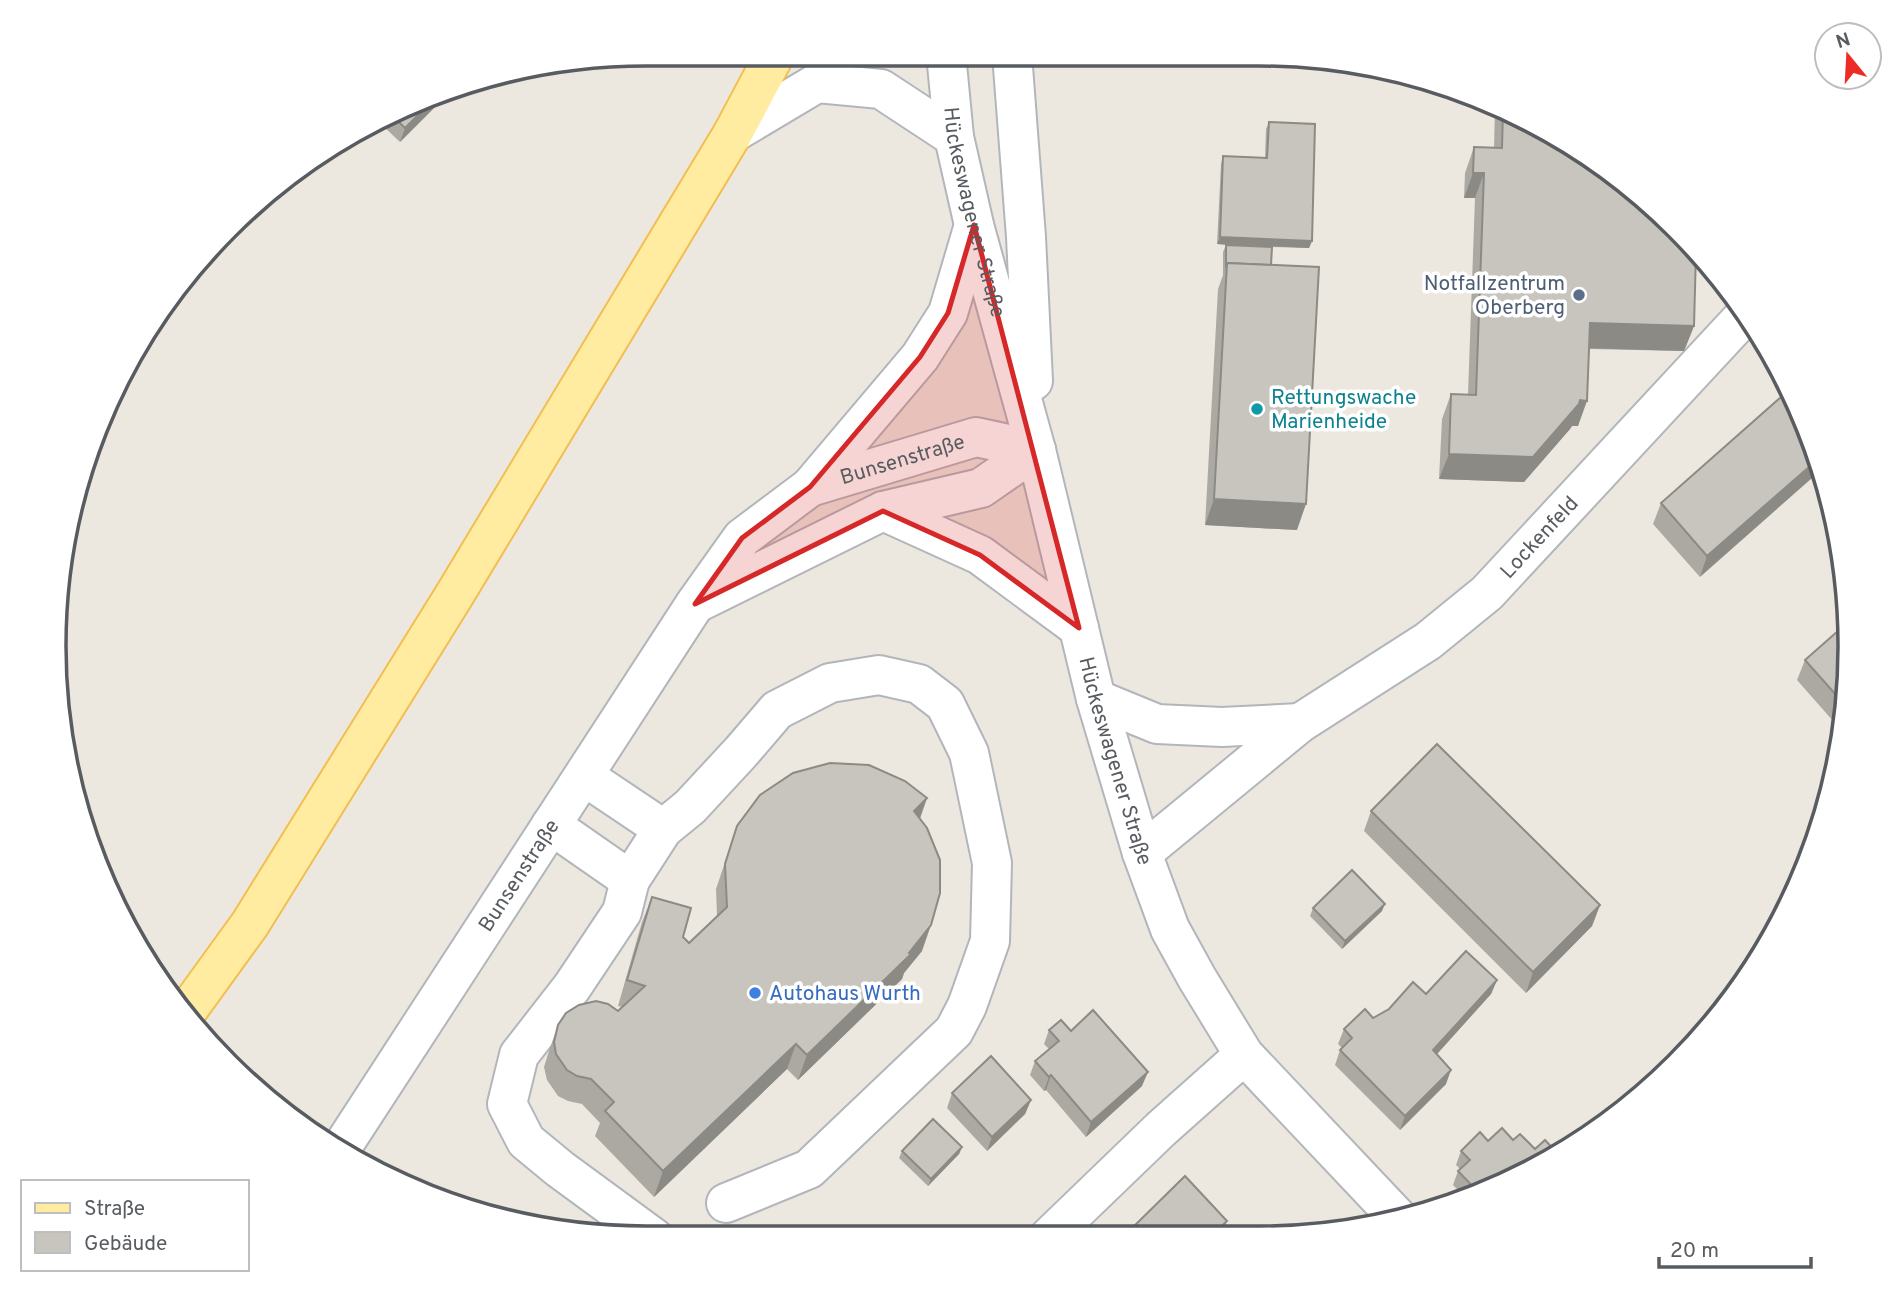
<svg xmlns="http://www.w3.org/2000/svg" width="1904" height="1292" font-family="Overpass,sans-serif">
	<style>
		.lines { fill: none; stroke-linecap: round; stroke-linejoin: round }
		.minor-casing { stroke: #b2b6bb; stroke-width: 42 }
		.major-casing { stroke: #f3be50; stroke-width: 42 }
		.minor { stroke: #fff; stroke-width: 38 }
		.major { stroke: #ffeca1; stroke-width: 38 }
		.wall { fill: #aca9a3 }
		.shaded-wall { fill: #8c8a85 }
		.building { fill: #c8c5be; stroke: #8c8a85; stroke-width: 2 }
		.marked { fill: #d62828; fill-opacity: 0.2; stroke: #d62828; stroke-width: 5; stroke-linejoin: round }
		.service-dot { fill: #5c6f8a; stroke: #fff; stroke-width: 2.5 }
		.culture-dot { fill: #0f9aa8; stroke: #fff; stroke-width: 2.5 }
		.shop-dot { fill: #3f7fe0; stroke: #fff; stroke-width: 2.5 }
		.labels { text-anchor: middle; stroke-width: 7; stroke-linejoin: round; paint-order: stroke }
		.street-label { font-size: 21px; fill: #585c61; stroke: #fff }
		.service-label { font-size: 21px; fill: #4e5e75; stroke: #fff; text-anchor: end }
		.culture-label { font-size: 21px; fill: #0d838f; stroke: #fff; text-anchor: start }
		.shop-label { font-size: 21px; fill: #366cbe; stroke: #fff; text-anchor: start }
		.rim { fill: none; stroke: #585c61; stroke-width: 3.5 }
	</style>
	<rect width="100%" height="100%" fill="#ece8df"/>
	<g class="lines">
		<g class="minor-casing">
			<g id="minor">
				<path id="s1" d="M946 54 954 137 974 225 1036 450 1096 699 1142 853 1170 929 1197 978 1244 1055 1399 1219"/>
				<polyline points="1012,54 1026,237 1033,381"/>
				<polyline points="733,133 817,83 881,89 954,137"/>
				<polyline points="810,487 920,357 948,313 974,225"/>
				<polyline points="883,511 980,555 1079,628"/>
				<polyline points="699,602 883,511 981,488 1036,450"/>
				<polyline points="1096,699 1157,724 1222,727 1300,723"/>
				<polyline points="584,776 663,829"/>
				<polyline points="551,825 630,880"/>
				<path id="s2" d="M1142 853 1300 723 1428 641 1487 593 1747 313"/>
				<path id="s3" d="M342 1147 695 604 742 538 810 487 976 437 1036 450"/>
				<polyline points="654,1238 560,1169 526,1141 507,1104 519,1055 572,987 622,912 630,880 663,829 690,807 741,752 777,710 830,683 879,675 919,684 945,704 969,753 992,863 990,941 967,1006 954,1031 809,1169 726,1203"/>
				<polyline points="1048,1238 1161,1129 1244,1055"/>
			</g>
		</g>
		<g class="major-casing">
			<polyline id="major" points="187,1011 250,924 455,594 733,133 775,54"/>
		</g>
		<use href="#minor" class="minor"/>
		<use href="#major" class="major"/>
	</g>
	<g class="wall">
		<polygon points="445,91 441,101 400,142 380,123"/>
		<polygon points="1495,107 1520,115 1694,326 1684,351 1589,349 1578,426 1572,426 1570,429 1524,482 1439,479 1442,419 1451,394 1468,394 1475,198 1464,198 1465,173 1474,147 1494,148"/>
		<polygon points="1269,122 1312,241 1309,248 1272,247 1271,265 1297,530 1205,525 1218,289 1223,275 1223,252 1226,245 1217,244 1221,164 1223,156 1265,158 1266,129"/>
		<polygon points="1789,390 1700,577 1653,524 1661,503"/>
		<polygon points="1850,646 1841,730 1797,680 1805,660"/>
		<polygon points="927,798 920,819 922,951 904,973 902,979 798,1080 787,1069 654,1197 595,1136 600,1123 582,1104 568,1101 558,1096 547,1080 544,1067 549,1051 558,1025 618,1011 622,1007 618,1006 642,922 652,897 689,943 717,916 716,889 737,826"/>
		<polygon points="1371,811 1600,905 1592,926 1526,993 1364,831"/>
		<polygon points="1313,908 1382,911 1342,949 1310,916"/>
		<polygon points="1764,949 1750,974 1743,983 1740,979 1746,965"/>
		<polygon points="1497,980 1491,994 1437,1054 1446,1084 1400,1130 1335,1065 1340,1050 1342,1048 1338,1044 1344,1029 1373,1018 1426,994"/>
		<polygon points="1049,1030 1071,1031 1142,1086 1086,1137 1046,1090 1044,1091 1030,1075 1035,1061 1049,1049 1044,1044"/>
		<polygon points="952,1093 1031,1100 1025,1114 987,1151 947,1108"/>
		<polygon points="1480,1132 1485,1193 1466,1198 1453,1185 1458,1171 1460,1169 1456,1165 1461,1151"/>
		<polygon points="962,1147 959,1154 928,1186 899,1158 902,1151"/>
	</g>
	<g class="shaded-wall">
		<polygon points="445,91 441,101 400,142 405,128 439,94"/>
		<polygon points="1473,173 1484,173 1475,198 1464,198"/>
		<polygon points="1220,237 1312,241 1309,248 1217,244"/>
		<polygon points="1590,323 1694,326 1684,351 1581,348"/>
		<polygon points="1580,400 1587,401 1578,426 1572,426 1570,429 1524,482 1439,479 1449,454"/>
		<polygon points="1817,460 1820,471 1700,577 1707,556"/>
		<polygon points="1214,499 1306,504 1297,530 1205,525"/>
		<polygon points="927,798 918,823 914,811"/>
		<polygon points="1385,904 1382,911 1342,949 1345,941"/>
		<polygon points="1600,905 1592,926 1526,993 1533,972"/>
		<polygon points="931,925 922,951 904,973 902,979 798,1080 807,1055 909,953"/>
		<polygon points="1497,980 1491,994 1428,1064 1433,1050"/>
		<polygon points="796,1044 787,1069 654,1197 663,1171"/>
		<polygon points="1451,1070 1446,1084 1400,1130 1405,1116"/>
		<polygon points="1148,1072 1142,1086 1086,1137 1091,1122"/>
		<polygon points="1051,1075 1046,1090 1044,1091 1049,1077"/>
		<polygon points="1031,1100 1025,1114 987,1151 992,1137"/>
		<polygon points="962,1147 959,1154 928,1186 931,1179"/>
		<polygon points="1227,1221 1224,1228 1214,1238 1209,1238"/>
	</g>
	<g class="building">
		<polygon points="439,94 405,128 393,116"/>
		<polygon points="1503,110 1520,115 1676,227 1696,252 1694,326 1590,323 1587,401 1580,400 1579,404 1533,457 1449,454 1451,394 1476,395 1484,173 1473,173 1474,147 1502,148"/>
		<polygon points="1269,122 1315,124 1312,241 1220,237 1223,156 1267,158"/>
		<polygon points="1226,245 1272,247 1271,265 1227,263 1226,268"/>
		<polygon points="1227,263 1319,267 1306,504 1214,499"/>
		<polygon points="1789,390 1805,419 1817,460 1707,556 1661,503"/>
		<polygon points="1847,623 1850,646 1844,704 1805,660"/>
		<polygon points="1437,744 1600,905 1533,972 1371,811"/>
		<polygon points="830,763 869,765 905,781 927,798 914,811 927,828 940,860 940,893 931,925 909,953 911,954 807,1055 796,1044 663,1171 605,1111 614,1102 591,1079 577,1076 567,1070 556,1054 554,1042 558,1025 566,1013 579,1005 596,1001 608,1004 618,1011 645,986 627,980 652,897 691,908 683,937 689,943 727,907 725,864 737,826 760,795 793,773"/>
		<polygon points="1352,870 1385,904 1345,941 1313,908"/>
		<polygon points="1764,949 1752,972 1746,965"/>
		<polygon points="1466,951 1497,980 1433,1050 1451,1070 1405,1116 1340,1050 1352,1038 1344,1029 1365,1009 1373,1018 1389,1009 1413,982 1426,994"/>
		<polygon points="1093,1010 1148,1072 1091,1122 1051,1075 1049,1077 1035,1061 1059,1041 1049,1030 1061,1020 1071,1031"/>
		<polygon points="991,1056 1031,1100 992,1137 952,1093"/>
		<polygon points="933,1119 962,1147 931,1179 902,1151"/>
		<polygon points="1502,1128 1513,1140 1520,1134 1535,1149 1545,1140 1558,1154 1485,1193 1480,1194 1458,1171 1470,1160 1461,1151 1480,1132 1488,1141"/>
		<polygon points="1185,1176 1227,1221 1209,1238 1135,1238 1129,1231"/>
		<polygon points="1126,1229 1135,1238 1117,1238"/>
	</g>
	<path class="marked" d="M974 225 1079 628 980 555 883 511 695 604 742 538 810 487 920 357 948 313Z"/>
	<circle class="service-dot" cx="1579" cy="295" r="7"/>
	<circle class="culture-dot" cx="1257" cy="409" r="7"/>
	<circle class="shop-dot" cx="755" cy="993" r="7"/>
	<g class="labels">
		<g class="street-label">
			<text dy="7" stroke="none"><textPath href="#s1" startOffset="161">Hückeswagener Straße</textPath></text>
			<text dy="7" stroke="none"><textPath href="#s3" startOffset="910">Bunsenstraße</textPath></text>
			<text dy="7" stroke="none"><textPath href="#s2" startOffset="509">Lockenfeld</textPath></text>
			<text dy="7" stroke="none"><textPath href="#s1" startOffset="728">Hückeswagener Straße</textPath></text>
			<text dy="7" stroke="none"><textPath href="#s3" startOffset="324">Bunsenstraße</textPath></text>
		</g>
		<g class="service-label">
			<text x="1565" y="290">Notfallzentrum<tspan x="1565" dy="24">Oberberg</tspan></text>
		</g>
		<g class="culture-label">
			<text x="1271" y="404">Rettungswache<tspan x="1271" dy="24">Marienheide</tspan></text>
		</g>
		<g class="shop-label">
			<text x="769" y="1000">Autohaus Wurth</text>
		</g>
	</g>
	<path d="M0 0H1904V1292H0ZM646 66H1258A580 580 0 0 1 1838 646V646A580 580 0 0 1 1258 1226H646A580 580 0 0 1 66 646V646A580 580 0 0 1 646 66Z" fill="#fff" fill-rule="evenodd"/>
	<path class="rim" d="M646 66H1258A580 580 0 0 1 1838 646V646A580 580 0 0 1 1258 1226H646A580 580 0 0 1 66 646V646A580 580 0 0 1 646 66Z"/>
	<rect x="21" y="1180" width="228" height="91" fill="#ffffff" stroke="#bcbec0" stroke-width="2"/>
	<rect x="35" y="1203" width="35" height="10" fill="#ffeca1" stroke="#bcbec0" stroke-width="2"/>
	<text x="84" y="1215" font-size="21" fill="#585c61">Straße</text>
	<rect x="35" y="1232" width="35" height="21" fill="#c8c5be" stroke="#bcbec0" stroke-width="2"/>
	<text x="84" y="1250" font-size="21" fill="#585c61">Gebäude</text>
	<g transform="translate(1848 56) rotate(342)"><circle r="33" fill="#ffffff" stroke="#bcbec0" stroke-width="2"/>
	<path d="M0-5L12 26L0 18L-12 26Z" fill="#ec2c25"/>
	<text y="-10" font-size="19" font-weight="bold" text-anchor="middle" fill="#585c61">N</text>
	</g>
	<path d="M1659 1257v10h152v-10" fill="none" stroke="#585c61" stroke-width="3.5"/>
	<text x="1670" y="1257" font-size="21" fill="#585c61" stroke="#ffffff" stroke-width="5" paint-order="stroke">20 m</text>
</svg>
